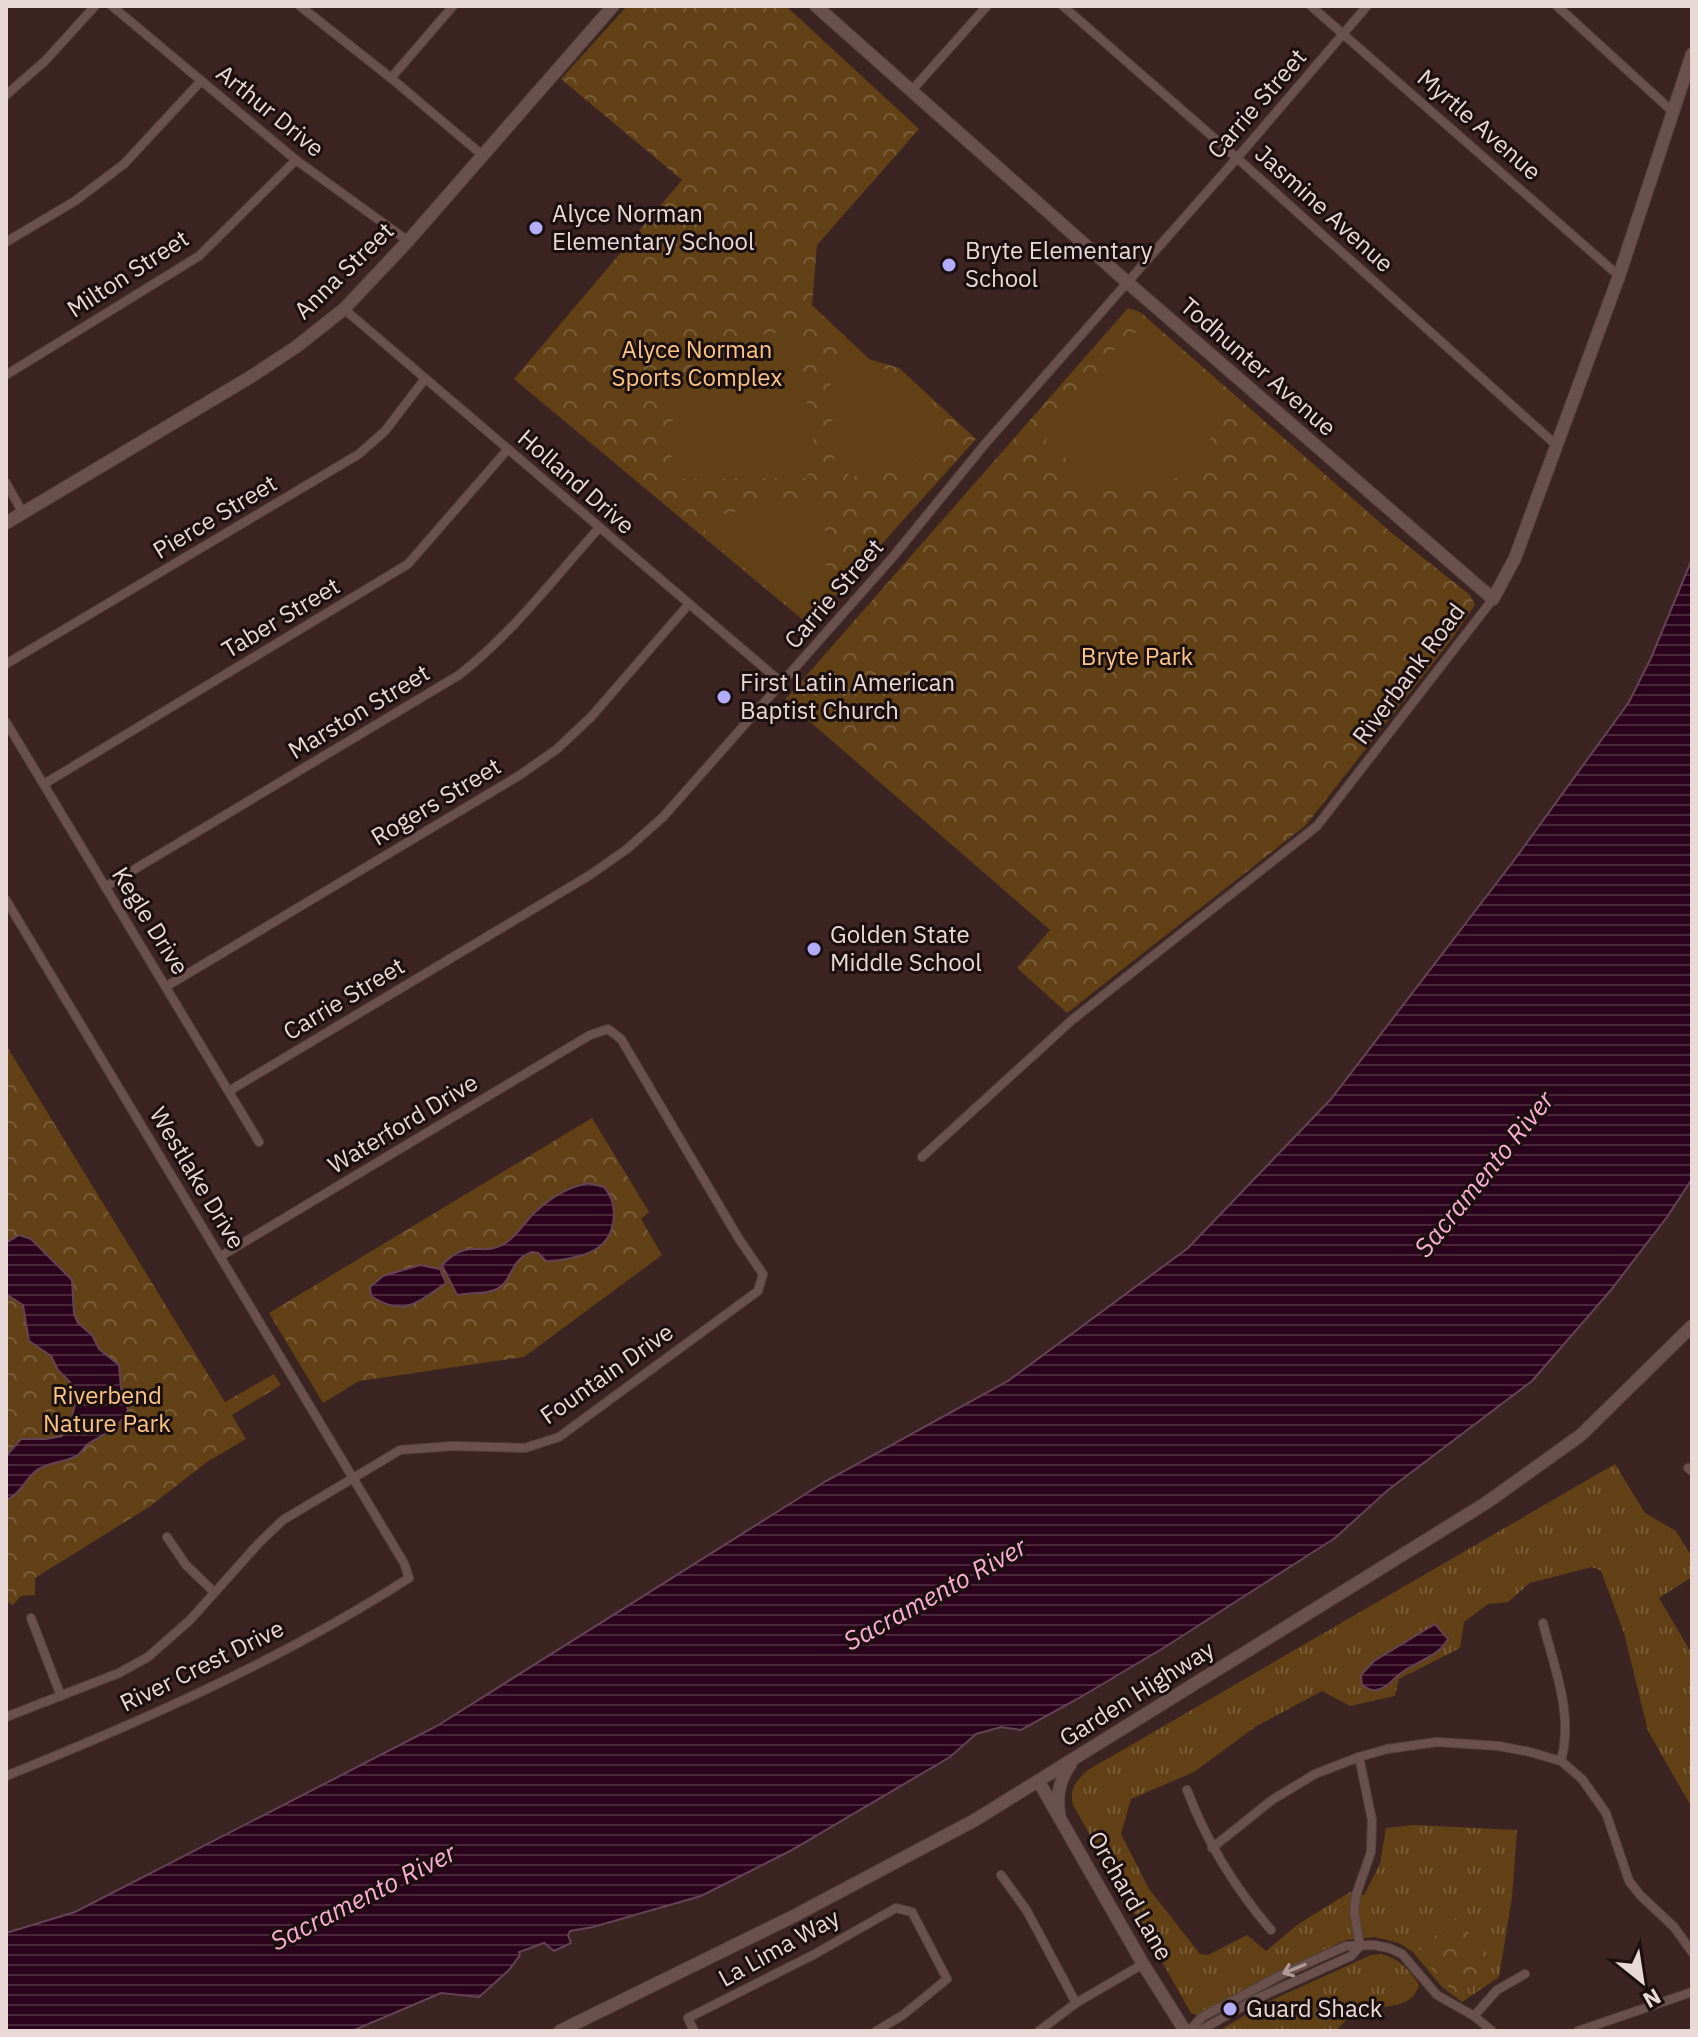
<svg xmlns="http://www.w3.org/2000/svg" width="1698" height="2037" font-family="'IBM Plex Sans',sans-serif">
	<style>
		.grass { fill: url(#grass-tufts) }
		.park { fill: url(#park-crowns) }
		.pitch { fill: #634117 }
		.water { fill: url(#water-rules); stroke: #644354; stroke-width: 2 }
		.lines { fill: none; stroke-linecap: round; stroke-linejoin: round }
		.street-casing { stroke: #55423f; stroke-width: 10 }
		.secondary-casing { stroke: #55423f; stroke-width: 14 }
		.street { stroke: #6b514d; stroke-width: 8 }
		.secondary { stroke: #6b514d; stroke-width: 12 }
		.oneway { stroke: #b09b98 }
		.poi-dot { fill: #b3adf9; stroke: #1b100f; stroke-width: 3 }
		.labels { text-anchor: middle; stroke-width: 6; stroke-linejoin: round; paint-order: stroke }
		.street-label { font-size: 24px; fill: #e8d8d6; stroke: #1b100f }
		.poi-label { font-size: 24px; fill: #e8d8d6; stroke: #1b100f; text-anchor: start }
		.park-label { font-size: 24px; fill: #fbc282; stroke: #1b100f }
		.water-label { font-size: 26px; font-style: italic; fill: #faacd3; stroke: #1b100f }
	</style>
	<defs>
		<pattern id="grass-tufts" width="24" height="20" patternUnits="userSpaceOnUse" patternTransform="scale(2)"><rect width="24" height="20" fill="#634117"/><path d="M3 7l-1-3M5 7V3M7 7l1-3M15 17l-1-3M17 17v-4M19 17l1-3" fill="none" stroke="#795c38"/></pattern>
		<pattern id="park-crowns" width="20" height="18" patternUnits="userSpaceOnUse" patternTransform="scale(2)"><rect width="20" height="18" fill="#634117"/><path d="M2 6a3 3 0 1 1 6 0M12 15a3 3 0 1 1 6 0" fill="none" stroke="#795c38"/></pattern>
		<pattern id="water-rules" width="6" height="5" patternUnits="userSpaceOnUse" patternTransform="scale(2)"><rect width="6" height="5" fill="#2c031c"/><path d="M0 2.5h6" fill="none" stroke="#4b273c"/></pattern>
	</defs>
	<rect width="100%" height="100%" fill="#3b2421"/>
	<g class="grass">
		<path d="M1615 1464 1645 1513 1676 1531 1692 1557V1577L1659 1598 1692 1654V1808L1648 1731 1624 1633 1601 1571 1592 1567 1530 1583 1508 1602 1488 1604 1464 1622 1460 1648 1399 1679 1395 1696 1350 1706 1322 1691 1255 1727 1194 1772 1131 1799 1121 1834 1149 1889 1200 1954 1208 1955 1247 1935 1266 1951 1297 1925 1350 1892 1364 1895 1380 1864 1386 1828 1414 1825 1517 1830 1512 1897 1499 1977 1462 2002 1442 1987 1413 1952 1399 1943 1375 1937 1346 1940 1269 1976 1203 2012 1196 2015 1191 2013 1073 1805C1069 1789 1076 1781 1088 1770Z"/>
		<path d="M1381 1954C1400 1959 1409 1969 1419 1985 1410 2016 1371 2000 1350 2016 1345 2020 1341 2026 1336 2031H1219L1263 2004 1371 1955Z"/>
	</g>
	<g class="park">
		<polygon points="627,6 786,6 919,129 817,245 812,305 869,359 899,368 976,439 809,625 514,379 682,180 561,79"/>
		<polygon points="1128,308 1140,312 1393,534 1470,595 1475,605 1448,644 1306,825 1067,1013 1017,968 1050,930 785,700"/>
		<polygon points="6,1045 225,1402 274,1374 281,1385 232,1415 246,1439 207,1462 149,1507 35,1578 35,1595 21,1596 13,1605 6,1601"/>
		<polygon points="592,1118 649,1212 641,1219 662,1255 524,1357 359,1381 323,1403 269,1313"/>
		<polygon points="1455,1918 1493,1959 1455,1994 1417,1953"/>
	</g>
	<g class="pitch">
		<path d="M788 330 797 346 817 463 805 478 682 479 672 469C672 457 670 444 671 432 674 392 703 356 739 341 754 335 772 334 788 330Z"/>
		<path d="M1128 332 1137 333 1223 404C1217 419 1209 450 1198 461 1167 496 1116 489 1075 479L1079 470 1046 440Z"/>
		<path d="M829 361C847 365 868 364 885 369 925 379 946 415 950 453L852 477 835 463Z"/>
		<polygon points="808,502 823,514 826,538 826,598 808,621 716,544 694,518"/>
	</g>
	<g class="water">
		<polygon points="1692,559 1692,1179 1667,1217 1611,1290 1532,1381 1388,1490 1335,1538 1165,1647 1079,1698 1021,1730 1001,1727 976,1734 950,1757 790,1851 701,1896 593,1927 570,1931 568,1935 571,1943 554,1951 544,1943 519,1952 520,1955 509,1970 479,1997 441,1993 352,2031 6,2031 6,1933 75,1912 437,1726 826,1481 1008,1381 1188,1248 1331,1099 1515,859 1629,702 1651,658"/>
		<path d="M588 1183 604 1187C620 1205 616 1237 596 1249 583 1257 560 1261 546 1261L538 1253 532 1252C509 1260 513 1281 497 1289 486 1295 471 1292 458 1295L456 1293 442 1265C470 1236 480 1258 504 1244 517 1236 524 1223 534 1213 549 1199 568 1187 588 1183Z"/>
		<path d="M19 1235 31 1239 72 1280 74 1314 78 1323 92 1335 99 1349 119 1365 121 1388 128 1410C121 1426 105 1434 91 1442 85 1445 82 1452 78 1455 65 1463 50 1461 37 1470 24 1480 22 1493 6 1500V1456L21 1439H46L62 1436 70 1426 76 1399 70 1382 58 1370 51 1356 29 1341 23 1305 6 1294V1243Z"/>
		<path d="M420 1265 440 1269 446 1283C418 1302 404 1318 371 1296L370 1287 383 1276Z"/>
		<path d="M1435 1624 1448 1639C1437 1658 1416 1661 1401 1673 1394 1678 1389 1686 1380 1689 1373 1692 1369 1689 1362 1685L1361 1675 1374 1661Z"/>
	</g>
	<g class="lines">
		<g class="street-casing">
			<g id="street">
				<polyline points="112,6 296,160 408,241"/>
				<polyline points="300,6 391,78 481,154"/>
				<polyline points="1063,6 1237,158 1555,444"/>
				<polyline points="1311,6 1619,276"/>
				<polyline points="1557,6 1672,111"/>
				<polyline points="391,78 453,6"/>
				<polyline points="913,89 987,6"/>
				<polyline points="6,95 45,61 95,6"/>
				<polyline points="6,242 75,201 124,164 201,81"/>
				<polyline points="344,309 782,683"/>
				<polyline points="6,375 199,256 296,160"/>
				<polyline points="6,483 23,513"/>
				<polyline points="6,664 359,454 385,431 424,380"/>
				<polyline points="6,722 259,1142"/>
				<polyline points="44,784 408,564 508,449"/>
				<path d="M105 887 459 675C512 634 554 578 599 528"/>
				<path d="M6 900 404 1563 409 1578C283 1659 145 1720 6 1776"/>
				<polyline points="167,986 520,775 557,749 591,717 688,605"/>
				<polyline points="229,1091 590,875 627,849 663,817 892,558 985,444 1237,158 1367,6"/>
				<polyline points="922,1157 1072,1020 1317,826 1493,599"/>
				<polyline points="1688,1468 1692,1471"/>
				<polyline points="167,1537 186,1565 214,1592"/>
				<polyline points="31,1618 61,1696"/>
				<path d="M1543 1623C1554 1667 1574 1715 1561 1761"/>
				<polyline points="6,1717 119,1673 148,1657 190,1620 259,1543 283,1520 400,1450 453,1446 525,1448 559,1437 758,1291 763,1274 739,1239 621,1039 608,1029 590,1035 221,1256"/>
				<polyline points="1359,1757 1372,1820 1371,1852 1356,1895 1354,1911 1360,1946"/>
				<path d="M1187 1790C1207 1843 1235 1888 1271 1930"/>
				<polyline points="1212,1848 1272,1800 1315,1774 1359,1757 1387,1749 1437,1742 1499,1746 1530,1752 1561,1761 1582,1779 1606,1813 1629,1881 1640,1895 1674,1927 1692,1952"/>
				<polyline points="1001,1875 1027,1911 1076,2003"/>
				<polyline points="1474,2016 1497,1990 1525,1974"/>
				<polyline points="694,2031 688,2018 813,1955 896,1908 912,1912 947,1979 903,2015 876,2031"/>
				<polyline points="1039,2031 1076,2003 1143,1964"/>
				<polyline points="1189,2031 1202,2017 1281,1975 1346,1946 1374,1945 1389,1948 1402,1954 1437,1995 1474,2016 1492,2031"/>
				<polyline points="1199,2031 1258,1998 1351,1956 1360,1946"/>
				<polyline points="1578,2031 1692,1992"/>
			</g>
		</g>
		<g class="secondary-casing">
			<g id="secondary">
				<polyline points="816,6 1127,282 1493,599 1515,558 1619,276 1692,54"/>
				<polyline points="6,523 252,376 296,347 344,309 408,241 613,6"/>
				<polyline points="1039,1782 1143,1964 1185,2031"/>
				<path d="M1059 1813C1056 1794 1060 1779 1071 1763"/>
				<polyline points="560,2031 794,1916 975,1820 1486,1503 1581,1435 1692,1326"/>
			</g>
		</g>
		<use href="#street" class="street"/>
		<use href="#secondary" class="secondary"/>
	</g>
	<defs><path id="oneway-shaft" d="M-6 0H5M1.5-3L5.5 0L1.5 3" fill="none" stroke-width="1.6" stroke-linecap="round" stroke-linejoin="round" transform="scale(2)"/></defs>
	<use class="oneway" href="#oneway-shaft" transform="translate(1294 1969) rotate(158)"/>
	<g class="poi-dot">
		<circle cx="536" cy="228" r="8"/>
		<circle cx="949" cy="265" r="8"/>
		<circle cx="724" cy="697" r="8"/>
		<circle cx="814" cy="949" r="8"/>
		<circle cx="1230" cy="2009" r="8"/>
	</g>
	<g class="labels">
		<g class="street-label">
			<text transform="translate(1257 104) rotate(-49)" y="8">Carrie Street</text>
			<text transform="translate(270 111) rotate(39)" y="8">Arthur Drive</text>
			<text transform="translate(1479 125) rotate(41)" y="8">Myrtle Avenue</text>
			<text transform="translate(1324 209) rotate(42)" y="8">Jasmine Avenue</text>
			<text transform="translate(344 271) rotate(-44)" y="8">Anna Street</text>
			<text transform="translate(128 274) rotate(-33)" y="8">Milton Street</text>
			<text transform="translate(1258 367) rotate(41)" y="8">Todhunter Avenue</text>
			<text transform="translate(576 482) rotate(41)" y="8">Holland Drive</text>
			<text transform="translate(215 517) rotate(-31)" y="8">Pierce Street</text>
			<text transform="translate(834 594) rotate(-49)" y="8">Carrie Street</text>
			<text transform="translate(281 618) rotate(-31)" y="8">Taber Street</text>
			<text transform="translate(1409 674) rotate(-53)" y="8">Riverbank Road</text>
			<text transform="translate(359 712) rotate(-31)" y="8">Marston Street</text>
			<text transform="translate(436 802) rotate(-31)" y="8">Rogers Street</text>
			<text transform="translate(150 921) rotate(58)" y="8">Kegle Drive</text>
			<text transform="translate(344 999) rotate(-31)" y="8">Carrie Street</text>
			<text transform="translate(403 1124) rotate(-31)" y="8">Waterford Drive</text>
			<text transform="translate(197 1178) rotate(59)" y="8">Westlake Drive</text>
			<text transform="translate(607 1374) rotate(-35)" y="8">Fountain Drive</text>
			<text transform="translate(202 1666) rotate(-26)" y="8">River Crest Drive</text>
			<text transform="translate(1137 1694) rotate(-32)" y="8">Garden Highway</text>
			<text transform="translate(1130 1896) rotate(60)" y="8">Orchard Lane</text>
			<text transform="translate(779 1948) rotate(-29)" y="8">La Lima Way</text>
		</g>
		<g class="poi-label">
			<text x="552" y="222">Alyce Norman<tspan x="552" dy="28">Elementary School</tspan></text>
			<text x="965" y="259">Bryte Elementary<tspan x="965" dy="28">School</tspan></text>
			<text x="740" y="691">First Latin American<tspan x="740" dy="28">Baptist Church</tspan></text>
			<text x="830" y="943">Golden State<tspan x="830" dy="28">Middle School</tspan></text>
			<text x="1246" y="2017">Guard Shack</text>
		</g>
		<g class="park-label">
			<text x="697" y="358">Alyce Norman<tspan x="697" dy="28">Sports Complex</tspan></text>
			<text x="1137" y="665">Bryte Park</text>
			<text x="107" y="1404">Riverbend<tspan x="107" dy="28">Nature Park</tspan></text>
		</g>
		<g class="water-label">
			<text transform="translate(1484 1174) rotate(-51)" y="9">Sacramento River</text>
			<text transform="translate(935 1594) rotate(-29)" y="9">Sacramento River</text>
			<text transform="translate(363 1897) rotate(-27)" y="9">Sacramento River</text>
		</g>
	</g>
	<rect width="1698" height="2037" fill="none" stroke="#e8d8d6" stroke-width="16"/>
	<g transform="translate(1642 1981) rotate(150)" stroke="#1b100f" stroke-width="6" paint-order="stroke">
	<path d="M0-6L14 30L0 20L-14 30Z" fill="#e8d8d6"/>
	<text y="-12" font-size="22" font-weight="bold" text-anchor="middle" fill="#e8d8d6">N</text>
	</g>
</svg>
